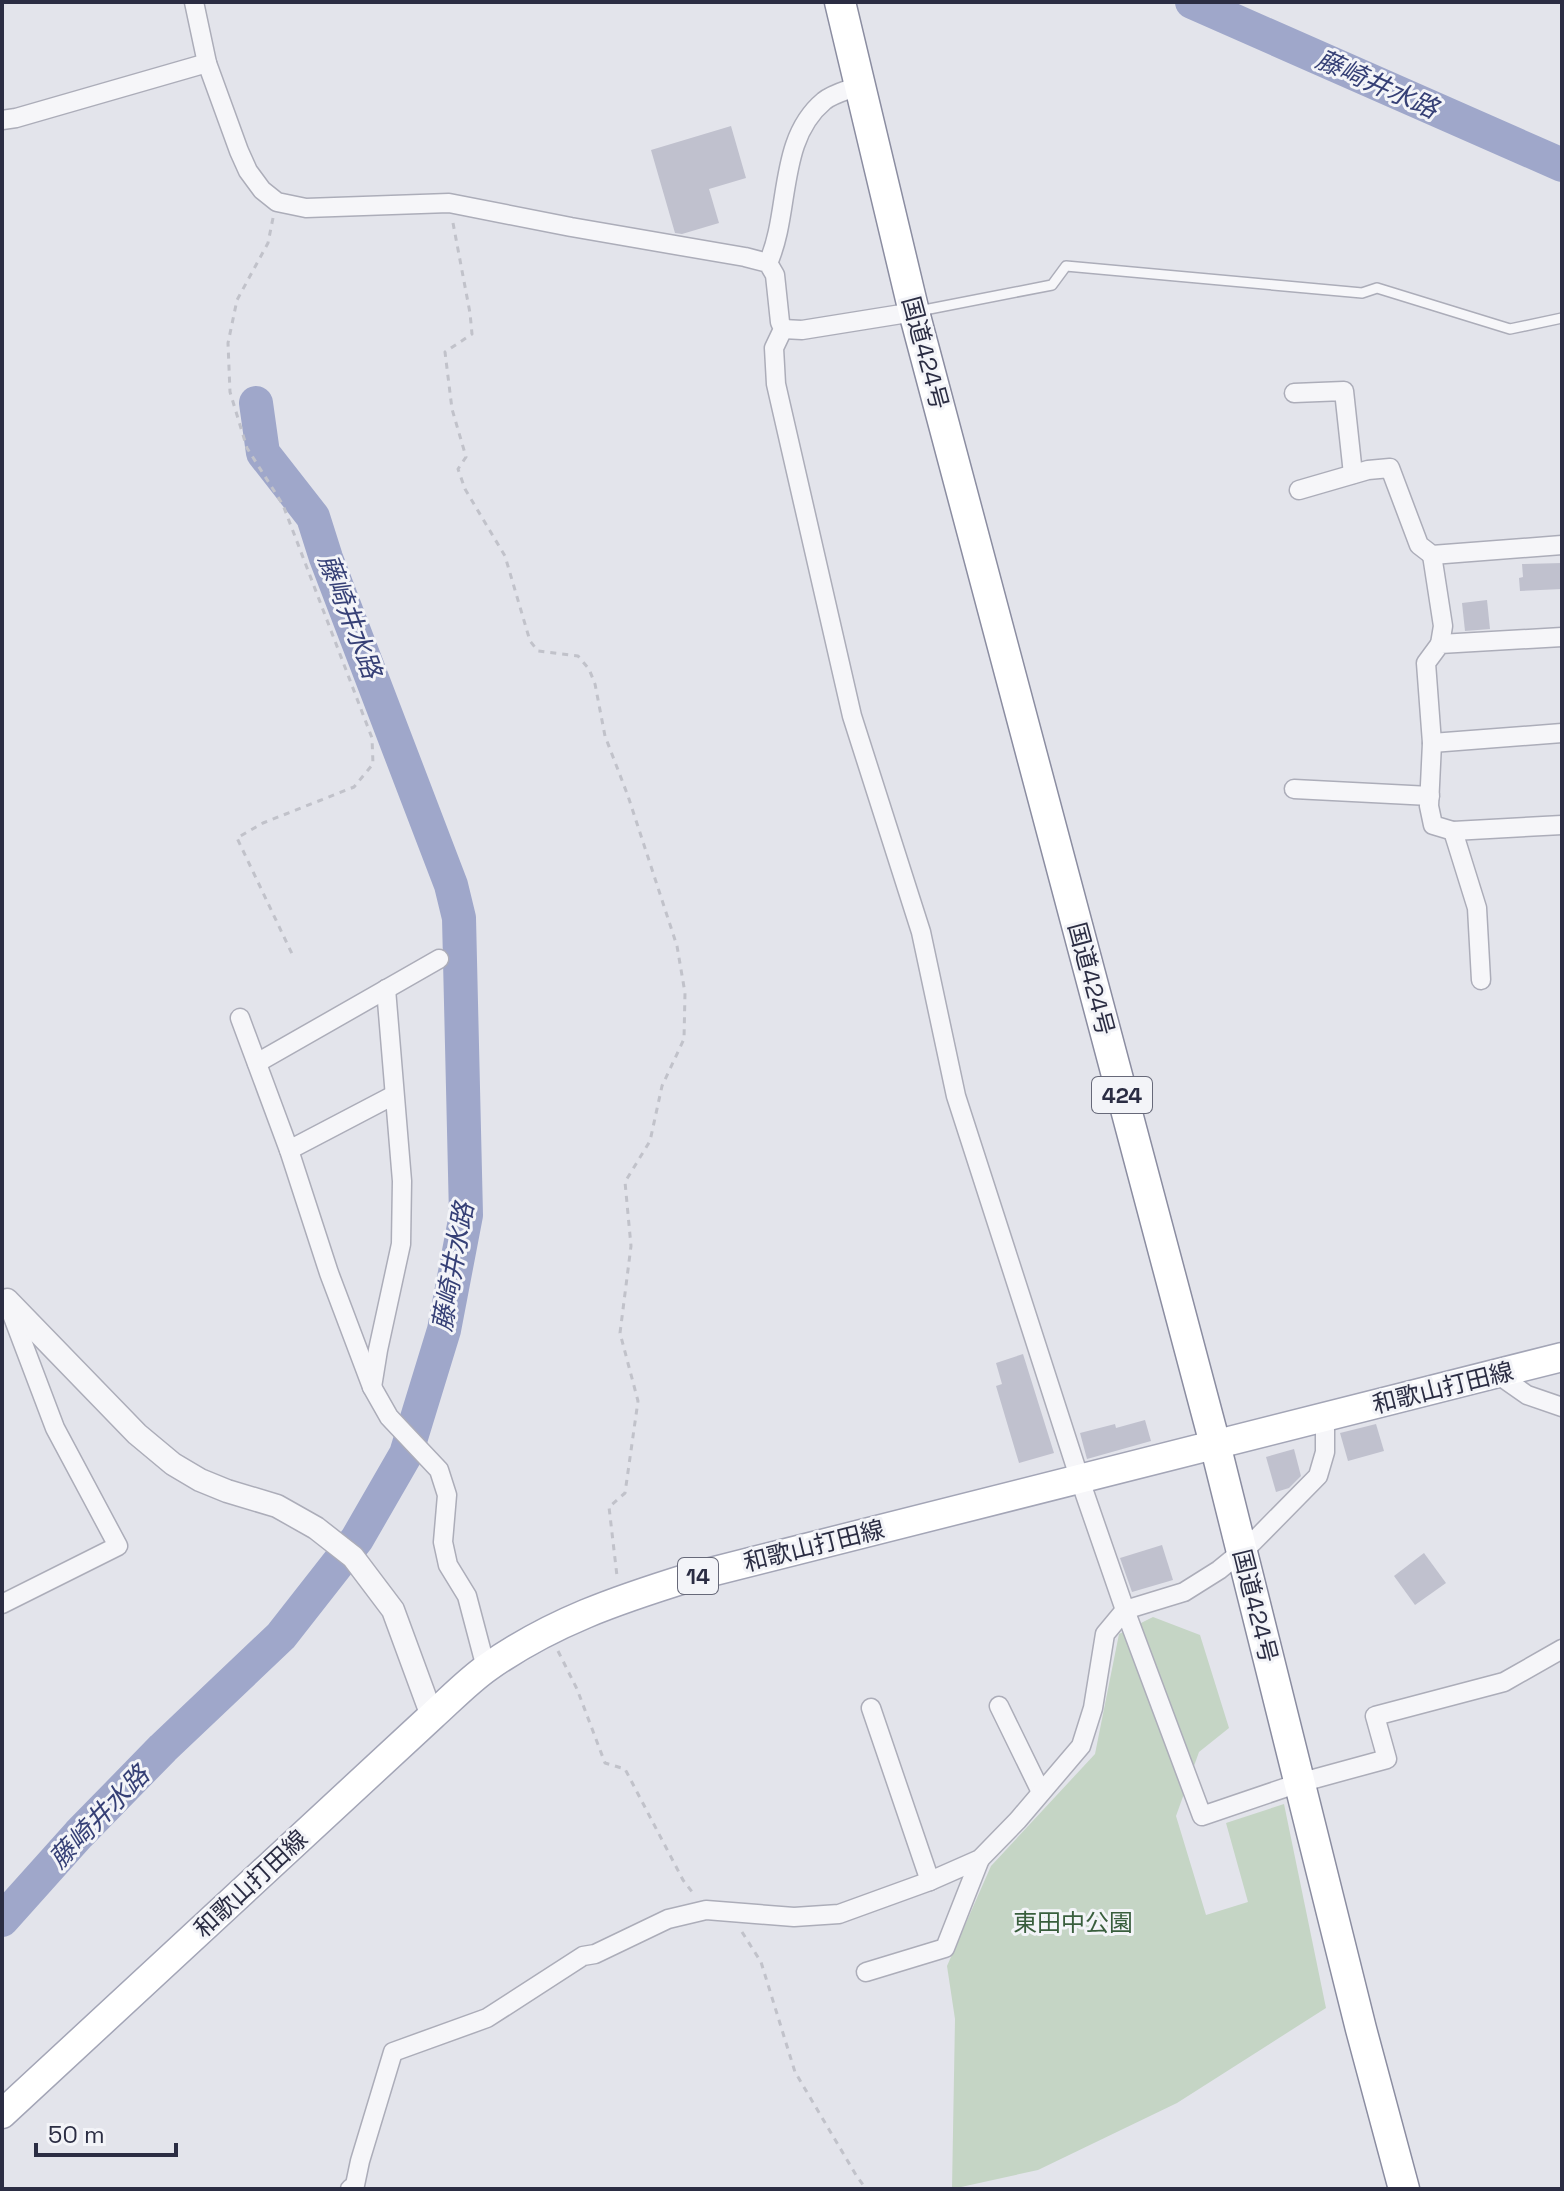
<svg xmlns="http://www.w3.org/2000/svg" width="1564" height="2191" font-family="'Space Grotesk','Noto Sans JP',sans-serif">
	<style>
		.green { fill: #c5d5c5 }
		.lines { fill: none; stroke-linecap: round; stroke-linejoin: round }
		.river { stroke: #9fa7ca; stroke-width: 34 }
		.building { fill: #c0c1ce }
		.service-casing { stroke: #acadb9; stroke-width: 12 }
		.minor-casing { stroke: #acadb9; stroke-width: 21 }
		.tertiary-casing { stroke: #acadb9; stroke-width: 25 }
		.primary-casing { stroke: #a3a5b6; stroke-width: 31 }
		.trunk-casing { stroke: #8b8da1; stroke-width: 33 }
		.path { stroke: #c1c2ca; stroke-width: 3; stroke-dasharray: 6 6; stroke-linecap: butt }
		.service { stroke: #f6f6f9; stroke-width: 9 }
		.minor { stroke: #f6f6f9; stroke-width: 18 }
		.tertiary { stroke: #f6f6f9; stroke-width: 22 }
		.primary { stroke: #fff; stroke-width: 28 }
		.trunk { stroke: #fff; stroke-width: 30 }
		.labels { text-anchor: middle; stroke-width: 6; stroke-linejoin: round; paint-order: stroke }
		.shield { fill: #f3f4f8; stroke: #676979; stroke-width: 2 }
		.shield-label { font-size: 22px; font-weight: bold; fill: #2b2d43 }
		.street-label { font-size: 24px; fill: #2b2d43; stroke: #f3f4f8 }
		.park-label { font-size: 24px; fill: #395e3d; stroke: #f3f4f8 }
		.water-label { font-size: 26px; font-style: italic; fill: #364076; stroke: #f3f4f8 }
	</style>
	<rect width="100%" height="100%" fill="#e3e4eb"/>
	<polygon class="green" points="1153,1617 1200,1635 1229,1728 1199,1752 1176,1816 1206,1915 1248,1902 1226,1823 1284,1804 1326,2008 1177,2103 1038,2170 952,2189 955,2019 947,1966 991,1866 1095,1754 1119,1634"/>
	<g class="lines">
		<g class="river">
			<polyline points="1192,2 1562,165"/>
			<polyline points="2,1920 79,1834 163,1748 281,1636 357,1539 406,1454 444,1330 466,1215 459,918 451,885 326,558 313,517 263,453 256,403"/>
		</g>
	</g>
	<g class="building">
		<polygon points="731,126 746,178 709,189 719,223 682,234 675,233 651,150"/>
		<polygon points="1562,563 1562,589 1520,591 1519,578 1523,577 1522,564"/>
		<polygon points="1487,600 1490,629 1465,631 1462,603"/>
		<polygon points="1023,1354 1054,1453 1019,1463 996,1386 1002,1384 996,1363"/>
		<polygon points="1145,1420 1151,1441 1087,1459 1080,1433 1115,1424 1116,1428"/>
		<polygon points="1376,1424 1384,1451 1348,1461 1340,1433"/>
		<polygon points="1294,1449 1301,1476 1289,1488 1276,1492 1266,1457"/>
		<polygon points="1162,1545 1173,1580 1132,1592 1120,1558"/>
		<polygon points="1424,1553 1446,1583 1415,1605 1394,1576"/>
	</g>
	<g class="lines">
		<g class="service-casing">
			<polyline id="service" points="919,311 1052,285 1066,266 1362,293 1377,288 1510,329 1562,318"/>
		</g>
		<g class="minor-casing">
			<g id="minor">
				<polyline points="194,2 207,63 239,151 248,171 262,190 277,202 306,208 449,203 571,227 745,257 768,263 775,275 780,322 783,329 774,348 776,384 852,716 921,932 956,1096 1080,1480 1125,1610 1202,1816 1299,1783 1387,1759 1375,1716 1504,1682 1562,1649"/>
				<polyline points="2,120 16,118 207,63"/>
				<path d="M768 263C791 212 777 140 824 101 832 94 848 90 858 86"/>
				<polyline points="783,329 802,330 914,312"/>
				<polyline points="1294,393 1344,391 1353,474"/>
				<polyline points="1299,490 1368,470 1390,468 1419,545 1432,555 1562,545"/>
				<polyline points="1432,555 1443,626 1440,644"/>
				<polyline points="1562,637 1440,644 1426,663 1432,743 1429,806 1433,825 1453,831 1562,825"/>
				<polyline points="1432,743 1562,733"/>
				<polyline points="1294,789 1430,796"/>
				<polyline points="1453,831 1477,908 1481,980"/>
				<polyline points="240,1018 289,1150 329,1273 372,1387 389,1417 439,1470 447,1495 443,1542 448,1565 467,1596 486,1668"/>
				<polyline points="257,1063 439,959"/>
				<polyline points="289,1150 394,1095"/>
				<polyline points="1497,1374 1527,1395 1562,1407"/>
				<polyline points="372,1387 378,1350 401,1244 402,1181 386,989"/>
				<polyline points="2,1604 118,1546 55,1428 8,1304"/>
				<polyline points="999,1706 1041,1792"/>
				<polyline points="871,1708 930,1881"/>
				<polyline points="866,1972 945,1948 980,1859"/>
				<polyline points="350,2189 355,2185 360,2161 393,2052 487,2018 583,1956 595,1954 668,1919 706,1910 794,1917 839,1914 930,1881 980,1859 1018,1820 1081,1746 1093,1708 1105,1634 1125,1610 1184,1592 1219,1570 1252,1543 1318,1476 1325,1452 1325,1417"/>
			</g>
		</g>
		<g class="tertiary-casing">
			<polyline id="tertiary" points="7,1300 137,1434 173,1464 200,1480 227,1491 277,1506 316,1528 353,1557 393,1610 432,1716"/>
		</g>
		<g class="primary-casing">
			<path id="primary" d="M2 2114 432 1716C450 1700 468 1681 488 1667 552 1622 617 1600 691 1577L1562 1357"/>
		</g>
		<g class="trunk-casing">
			<polyline id="trunk" points="840,2 914,312 1215,1444 1361,2029 1404,2189"/>
		</g>
		<g class="path">
			<polyline points="273,218 268,243 237,300 228,343 230,392 247,448 283,505 372,738 373,764 354,787 263,823 237,838 294,958"/>
			<polyline points="453,223 470,313 472,334 445,352 452,409 466,457 458,469 465,489 505,556 530,641 538,651 578,656 589,669 595,684 605,736 628,796 677,946 685,993 684,1039 662,1086 650,1141 625,1182 631,1246 620,1333 638,1401 625,1493 609,1507 617,1576"/>
			<polyline points="558,1651 577,1689 605,1763 625,1769 683,1880 693,1893"/>
			<polyline points="742,1932 761,1962 795,2072 856,2175 866,2189"/>
		</g>
		<use href="#service" class="service"/>
		<use href="#minor" class="minor"/>
		<use href="#tertiary" class="tertiary"/>
		<use href="#primary" class="primary"/>
		<use href="#trunk" class="trunk"/>
	</g>
	<g class="labels">
		<g class="shield">
			<rect x="1092" y="1077" width="60" height="36" rx="6"/>
			<rect x="678" y="1558" width="40" height="36" rx="6"/>
		</g>
		<g class="shield-label">
			<text x="1122" y="1103">424</text>
			<text x="698" y="1584">14</text>
		</g>
		<g class="street-label">
			<text transform="translate(925 353) rotate(75)" y="8">国道424号</text>
			<text transform="translate(1091 979) rotate(75)" y="8">国道424号</text>
			<text transform="translate(1443 1388) rotate(-14)" y="8">和歌山打田線</text>
			<text transform="translate(814 1546) rotate(-14)" y="8">和歌山打田線</text>
			<text transform="translate(1255 1606) rotate(76)" y="8">国道424号</text>
			<text transform="translate(251 1884) rotate(-43)" y="8">和歌山打田線</text>
		</g>
		<g class="park-label">
			<text x="1073" y="1931">東田中公園</text>
		</g>
		<g class="water-label">
			<text transform="translate(1377 84) rotate(24)" y="9">藤崎井水路</text>
			<text transform="translate(350 616) rotate(69)" y="9">藤崎井水路</text>
			<text transform="translate(453 1267) rotate(-80)" y="9">藤崎井水路</text>
			<text transform="translate(99 1817) rotate(-46)" y="9">藤崎井水路</text>
		</g>
	</g>
	<rect width="1564" height="2191" fill="none" stroke="#2b2d43" stroke-width="8"/>
	<path d="M36 2143v12h140v-12" fill="none" stroke="#2b2d43" stroke-width="4"/>
	<text x="48" y="2143" font-size="24" fill="#2b2d43" stroke="#f3f4f8" stroke-width="6" paint-order="stroke">50 m</text>
</svg>
